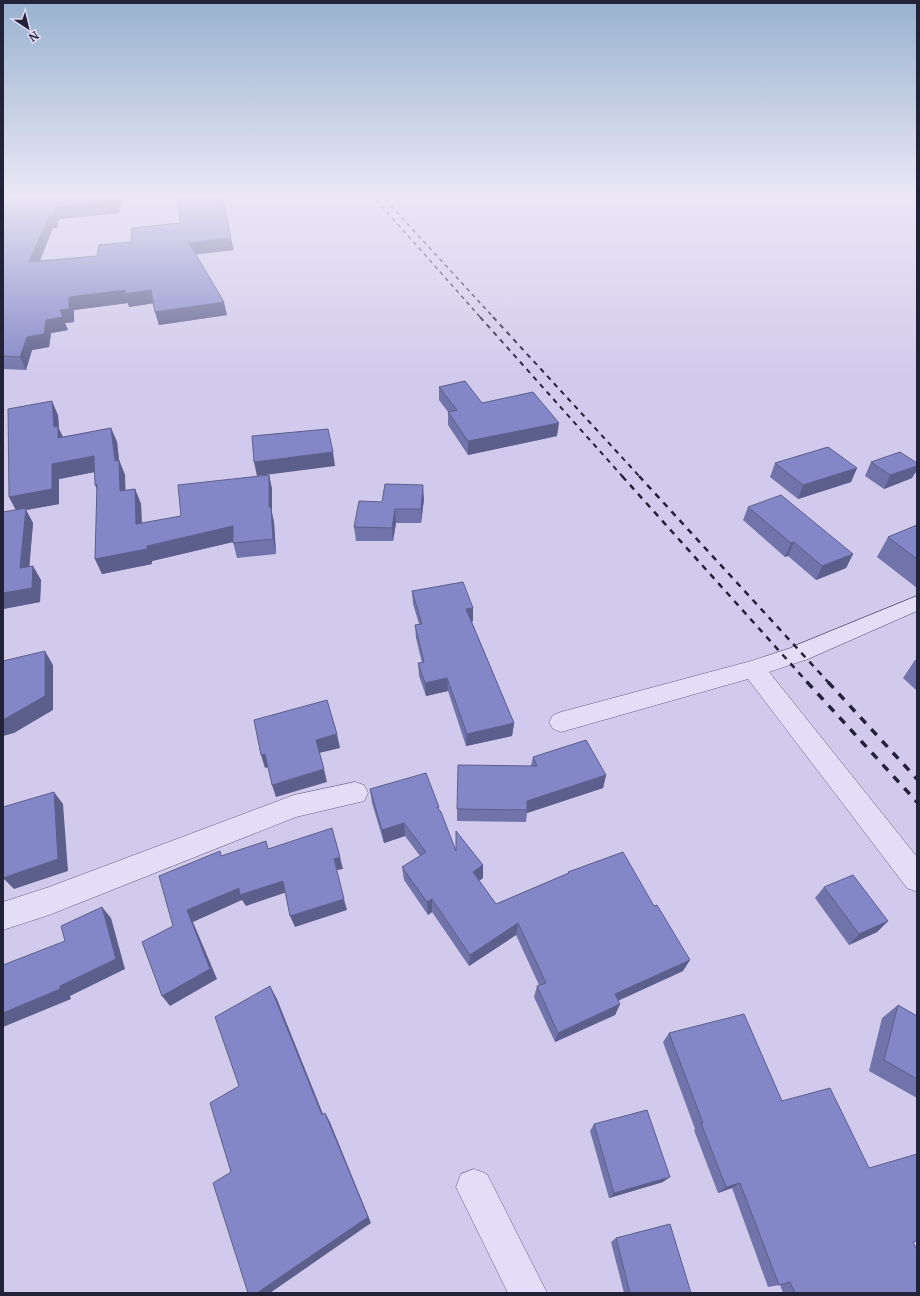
<svg xmlns="http://www.w3.org/2000/svg" width="920" height="1296" font-family="Merriweather,serif">
	<style>
		.lines { fill: none; stroke-linecap: round; stroke-linejoin: round }
		.street-casing { stroke: #626087; stroke-width: 1 }
		.secondary-casing { stroke: #444369; stroke-width: 1 }
		.street { fill: #e3ddf7; fill-rule: evenodd }
		.secondary { fill: #e3ddf7; fill-rule: evenodd }
		.rail-far3 { stroke: #222239; stroke-width: 1.5; stroke-dasharray: 4 4; stroke-linecap: butt }
		.rail-far2 { stroke: #222239; stroke-width: 2; stroke-dasharray: 5 5; stroke-linecap: butt }
		.rail-far1 { stroke: #222239; stroke-width: 2.5; stroke-dasharray: 6 6; stroke-linecap: butt }
		.rail { stroke: #222239; stroke-width: 3.5; stroke-dasharray: 8 8; stroke-linecap: butt }
		.wall { fill: #7174ab }
		.shaded-wall { fill: #5c5e8b }
		.building { fill: #8387c7; stroke: #5c5e8b }
	</style>
	<rect width="100%" height="100%" fill="#d2caec"/>
	<g class="lines">
		<g class="street-casing">
			<g id="street">
				<polygon points="800,645 808,647 811,653 808,659 769,672 917,857 917,892 907,888 748,679 561,732 553,729 549,722 553,715 561,712 751,661"/>
				<polygon points="355,782 364,785 368,793 364,801 296,817 49,915 3,930 3,902 49,887 294,795"/>
				<polygon points="474,1169 487,1174 547,1293 508,1293 456,1187 461,1174"/>
			</g>
		</g>
		<g class="secondary-casing">
			<polygon id="secondary" points="917,596 917,611 808,659 800,661 792,659 789,653 792,647"/>
		</g>
		<use href="#street" class="street"/>
		<use href="#secondary" class="secondary"/>
		<g class="rail-far3">
			<polyline points="371,194 481,318"/>
			<polyline points="380,194 494,318"/>
		</g>
		<g class="rail-far2">
			<polyline points="480,317 623,477"/>
			<polyline points="493,317 640,477"/>
		</g>
		<g class="rail-far1">
			<polyline points="622,476 808,683"/>
			<polyline points="639,476 829,683"/>
		</g>
		<g class="rail">
			<polyline points="807,682 917,802"/>
			<polyline points="828,682 917,779"/>
		</g>
	</g>
	<g class="wall">
		<polygon points="3,194 122,194 119,213 59,219 57,228 53,228 40,261 234,250 196,254 227,315 159,325 155,312 153,303 129,307 128,303 74,310 74,322 65,323 68,330 51,333 49,347 32,350 26,370 3,369"/>
		<polygon points="439,387 482,403 557,436 468,455 448,425 448,412 439,400"/>
		<polygon points="58,415 59,429 63,437 111,428 117,442 119,460 125,475 125,491 135,489 141,504 142,523 181,516 269,475 272,489 272,513 274,522 276,554 237,558 233,542 152,561 152,564 102,574 95,559 97,490 94,472 59,479 59,504 26,510 33,523 29,567 41,580 40,602 3,609 16,510 9,497"/>
		<polygon points="871,462 917,463 917,470 912,478 884,489 865,476"/>
		<polygon points="775,463 857,468 851,482 798,499 770,477"/>
		<polygon points="424,499 421,523 396,523 393,541 356,541 354,527 382,502"/>
		<polygon points="748,507 853,554 846,568 816,580 788,556 785,557 743,520"/>
		<polygon points="917,525 917,588 877,557 888,537"/>
		<polygon points="412,591 473,608 473,621 472,622 514,723 512,736 466,746 448,691 426,696 419,676 418,663 422,663 416,638 415,625 419,624 413,604"/>
		<polygon points="917,659 917,691 903,678 915,660"/>
		<polygon points="533,757 606,775 603,788 527,813 526,822 457,821 457,809 531,766"/>
		<polygon points="370,789 439,807 439,810 456,851 483,865 483,878 479,881 496,904 568,873 568,872 683,971 618,1001 620,1004 615,1015 555,1042 534,997 537,986 539,985 516,935 469,966 432,912 428,915 404,880 402,867 420,856 405,836 384,843 372,803"/>
		<polygon points="824,887 888,921 877,932 849,945 815,898"/>
		<polygon points="898,1005 917,1016 917,1098 869,1071 882,1018"/>
		<polygon points="669,1033 782,1101 869,1168 913,1242 917,1293 783,1293 780,1285 768,1287 732,1188 718,1193 694,1130 695,1129 663,1042"/>
		<polygon points="594,1124 663,1182 609,1198 590,1131"/>
		<polygon points="616,1238 691,1293 624,1293 611,1242"/>
	</g>
	<g class="shaded-wall">
		<polygon points="117,194 122,194 119,213 59,219 57,228 53,228 34,274 29,262 49,216 55,207"/>
		<polygon points="231,238 234,250 192,255 189,243"/>
		<polygon points="125,290 151,290 155,303 129,307 128,303 74,310 74,322 65,323 68,330 51,333 49,347 32,350 26,370 20,357 27,337 46,320 60,310 69,297"/>
		<polygon points="224,302 227,315 159,325 155,312"/>
		<polygon points="52,401 58,415 59,429 65,441 58,438 54,427"/>
		<polygon points="559,423 557,436 468,455 468,441"/>
		<polygon points="111,428 117,442 119,460 125,475 126,506 120,491"/>
		<polygon points="333,452 335,466 257,476 254,462"/>
		<polygon points="94,456 100,471 59,479 59,504 26,510 33,523 28,583 20,568 17,512 9,497 52,464"/>
		<polygon points="917,466 917,470 912,478 884,489 890,475"/>
		<polygon points="857,468 851,482 798,499 803,485"/>
		<polygon points="269,475 272,489 272,513 274,522 276,554 273,539 269,507"/>
		<polygon points="97,484 101,499 95,485"/>
		<polygon points="423,485 424,499 421,523 421,509"/>
		<polygon points="135,489 141,504 142,539 136,524"/>
		<polygon points="395,509 396,523 393,541 392,528"/>
		<polygon points="233,526 237,541 152,561 152,564 102,574 95,559"/>
		<polygon points="794,542 788,556 785,557 791,543"/>
		<polygon points="853,554 846,568 816,580 822,566"/>
		<polygon points="33,566 41,580 40,602 3,609 3,593"/>
		<polygon points="473,608 473,621 466,623 466,609"/>
		<polygon points="45,651 53,665 53,710 14,733 3,736 3,720"/>
		<polygon points="447,678 448,691 426,696 425,683"/>
		<polygon points="514,723 512,736 466,746 467,734"/>
		<polygon points="337,734 340,748 319,753 316,740"/>
		<polygon points="265,754 269,767 265,768 261,755"/>
		<polygon points="324,769 327,782 276,797 272,785"/>
		<polygon points="606,775 603,788 527,813 527,801"/>
		<polygon points="54,792 63,804 68,871 14,889 3,878"/>
		<polygon points="404,823 405,836 384,843 382,830"/>
		<polygon points="340,857 343,869 337,870 334,859"/>
		<polygon points="483,865 483,878 473,885 473,872"/>
		<polygon points="283,881 287,892 246,906 242,900 193,922 217,979 170,1006 162,996 187,910 239,888"/>
		<polygon points="344,899 347,910 295,927 290,916"/>
		<polygon points="432,899 432,912 428,915 427,902"/>
		<polygon points="102,907 111,918 125,969 70,996 71,999 3,1027 3,1013 60,986"/>
		<polygon points="888,921 877,932 849,945 859,934"/>
		<polygon points="518,923 516,935 469,966 470,955"/>
		<polygon points="690,960 683,971 610,1004 615,994"/>
		<polygon points="270,986 277,999 327,1124 322,1115"/>
		<polygon points="620,1004 615,1015 555,1042 558,1033"/>
		<polygon points="325,1113 330,1122 371,1223 270,1293 257,1293"/>
		<polygon points="670,1177 663,1182 609,1198 614,1193"/>
		<polygon points="740,1183 732,1188 718,1193 726,1187"/>
	</g>
	<g class="building">
		<polygon points="3,194 117,194 116,201 55,207 53,216 49,216 29,262 97,256 99,245 131,242 132,228 180,223 177,194 222,194 231,238 189,243 224,302 155,312 151,290 125,294 125,290 69,297 69,309 60,310 63,317 46,320 44,334 27,337 20,357 3,356"/>
		<polygon points="465,381 482,403 533,392 559,423 468,441 448,412 457,410 439,387"/>
		<polygon points="52,401 54,427 58,426 58,438 111,428 115,461 119,460 120,491 135,489 136,524 181,516 178,485 269,475 269,507 271,507 273,539 233,543 233,526 147,546 147,549 95,559 97,484 95,485 94,456 52,464 52,489 9,497 8,409"/>
		<polygon points="328,429 333,452 254,462 252,436"/>
		<polygon points="828,447 857,468 803,485 775,463"/>
		<polygon points="900,452 917,463 917,466 890,475 871,462"/>
		<polygon points="385,484 423,485 421,509 395,509 392,528 354,527 359,501 382,502"/>
		<polygon points="781,495 853,554 822,566 794,542 791,543 748,507"/>
		<polygon points="26,508 20,568 33,566 32,588 3,593 3,512"/>
		<polygon points="917,525 917,559 888,537"/>
		<polygon points="463,582 473,608 466,609 514,723 467,734 447,678 425,683 418,663 424,662 415,625 422,624 412,591"/>
		<polygon points="45,651 45,696 3,720 3,661"/>
		<polygon points="327,700 337,734 316,740 324,769 272,785 265,754 261,755 254,720"/>
		<polygon points="586,740 606,775 527,801 527,810 457,809 458,765 537,766 533,757"/>
		<polygon points="426,773 439,807 437,807 441,812 456,851 456,831 483,865 473,872 496,904 569,873 568,872 623,852 654,906 657,905 690,960 615,994 620,1004 558,1033 537,986 546,983 518,923 470,955 432,899 427,902 402,867 426,852 404,823 382,830 370,789"/>
		<polygon points="54,792 58,859 3,878 3,807"/>
		<polygon points="332,828 340,857 334,859 344,899 290,916 283,881 240,895 239,888 187,910 210,969 162,996 142,942 173,926 159,876 220,851 221,856 266,841 268,849"/>
		<polygon points="853,875 888,921 859,934 824,887"/>
		<polygon points="102,907 116,959 60,986 60,989 3,1013 3,965 65,941 61,926"/>
		<polygon points="270,986 322,1115 325,1113 368,1217 257,1293 248,1293 213,1183 231,1172 210,1103 239,1086 215,1017"/>
		<polygon points="898,1005 917,1016 917,1079 884,1060"/>
		<polygon points="744,1014 782,1101 830,1088 869,1168 917,1154 917,1241 913,1242 917,1250 917,1293 795,1293 790,1282 779,1285 740,1183 726,1187 701,1123 703,1123 669,1033"/>
		<polygon points="647,1110 670,1177 614,1193 594,1124"/>
		<polygon points="670,1224 691,1293 630,1293 616,1238"/>
	</g>
	<linearGradient id="sky" x2="0" y2="1"><stop stop-color="#98b2cf"/><stop offset="0.52" stop-color="#ebe7f6"/><stop offset="1" stop-color="#ebe7f6" stop-opacity="0"/></linearGradient>
	<rect width="920" height="376" fill="url(#sky)"/>
	<rect width="920" height="1296" fill="none" stroke="#222239" stroke-width="8"/>
	<g transform="translate(28 28) rotate(145)" stroke="#e0d9f4" stroke-width="3" paint-order="stroke">
	<path d="M0-3L7 15L0 10L-7 15Z" fill="#222239"/>
	<text y="-6" font-size="11" font-weight="bold" text-anchor="middle" fill="#222239">N</text>
	</g>
</svg>
